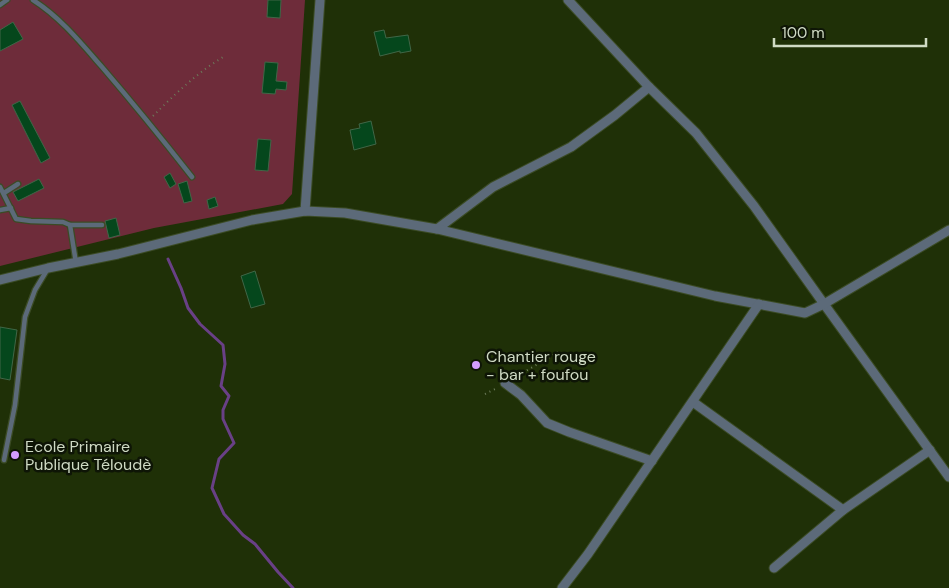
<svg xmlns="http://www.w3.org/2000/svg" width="949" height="588" font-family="'DM Sans',sans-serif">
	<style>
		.green { fill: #6e2c3a }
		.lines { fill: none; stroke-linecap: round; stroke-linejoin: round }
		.stream { stroke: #694086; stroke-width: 3 }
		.building { fill: #05471c; stroke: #406647 }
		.lane-casing { stroke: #3b4b25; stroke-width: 7 }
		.street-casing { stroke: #3b4b25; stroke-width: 11 }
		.path { stroke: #6d7c5b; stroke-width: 2; stroke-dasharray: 1 4; stroke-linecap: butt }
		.lane { stroke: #5c6a79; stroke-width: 4.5 }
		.street { stroke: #5c6a79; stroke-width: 9 }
		.poi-dot { fill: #d29cfd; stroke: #0e1506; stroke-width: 2 }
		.labels { text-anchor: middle; stroke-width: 5; stroke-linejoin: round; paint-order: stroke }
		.poi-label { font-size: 16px; fill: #cfdac4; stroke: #0e1506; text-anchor: start }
	</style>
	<rect width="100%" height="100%" fill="#1f3007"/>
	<polygon class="green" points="0,0 305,0 292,194 283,204 154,228 0,266"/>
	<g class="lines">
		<polyline class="stream" points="168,259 181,288 188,308 200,324 223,345 225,364 221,386 229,396 223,410 223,419 234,443 219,459 212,488 224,514 243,535 255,544 278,572 293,588"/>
	</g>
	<g class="building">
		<polygon points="268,0 281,0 280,18 267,17"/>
		<polygon points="13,22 23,39 0,51 0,30"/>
		<polygon points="384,30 386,38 408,35 411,51 400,53 400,51 380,56 374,32"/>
		<polygon points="265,62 278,63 276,81 287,82 286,90 276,89 275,94 262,93"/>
		<polygon points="20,101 50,158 41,163 12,105"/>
		<polygon points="371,121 376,144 354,150 350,130 360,128 359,124"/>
		<polygon points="258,139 271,140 268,171 255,170"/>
		<polygon points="170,173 176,184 170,188 164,177"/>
		<polygon points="39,179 44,188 18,201 13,192"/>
		<polygon points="187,181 192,201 184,203 178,184"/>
		<polygon points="215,197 218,206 209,209 207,200"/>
		<polygon points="116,218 120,235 109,238 105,221"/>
		<polygon points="255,271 265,304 251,308 241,276"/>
		<polygon points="0,327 17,330 10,380 0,378"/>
	</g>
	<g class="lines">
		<g class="lane-casing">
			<g id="lane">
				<path d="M33 0C60 17 81 43 102 67 133 103 163 140 192 177"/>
				<polyline points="0,5 7,0"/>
				<polyline points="0,187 16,219 31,221 63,222 70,225 102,225"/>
				<polyline points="4,193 18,184"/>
				<polyline points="0,210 11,208"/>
				<polyline points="70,225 76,263"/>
				<polyline points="4,460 15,405 25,317 35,290 47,270"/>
			</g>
		</g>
		<g class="street-casing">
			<g id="street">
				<polyline points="568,0 649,87 696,133 754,206 824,304 949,477"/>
				<polyline points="305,211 320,0"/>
				<polyline points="437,229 493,187 571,147 615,115 649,87"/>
				<polyline points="0,280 48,268 118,254 252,220 305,211 345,213 437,229 715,296 805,313 824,304 949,230"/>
				<polyline points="505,383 521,395 547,423 569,432 652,461"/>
				<polyline points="693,402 843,510"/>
				<polyline points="774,568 843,510 930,450"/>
				<polyline points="562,588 588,554 759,304"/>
			</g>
		</g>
		<g class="path">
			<path d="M153 116C174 95 199 71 225 56"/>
			<polyline points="514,378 558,352"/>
			<polyline points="485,394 497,388"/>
		</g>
		<use href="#lane" class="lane"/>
		<use href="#street" class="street"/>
	</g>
	<g class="poi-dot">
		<circle cx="476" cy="365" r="5"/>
		<circle cx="15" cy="455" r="5"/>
	</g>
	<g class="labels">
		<g class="poi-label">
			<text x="486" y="362">Chantier rouge<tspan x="486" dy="18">- bar + foufou</tspan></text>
			<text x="25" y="452">Ecole Primaire<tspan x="25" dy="18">Publique Téloudè</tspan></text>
		</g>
	</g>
	<path d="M774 38v8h152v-8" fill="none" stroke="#cfdac4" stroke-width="2.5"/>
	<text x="782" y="38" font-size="15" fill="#cfdac4" stroke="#0e1506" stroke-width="4" paint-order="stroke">100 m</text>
</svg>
